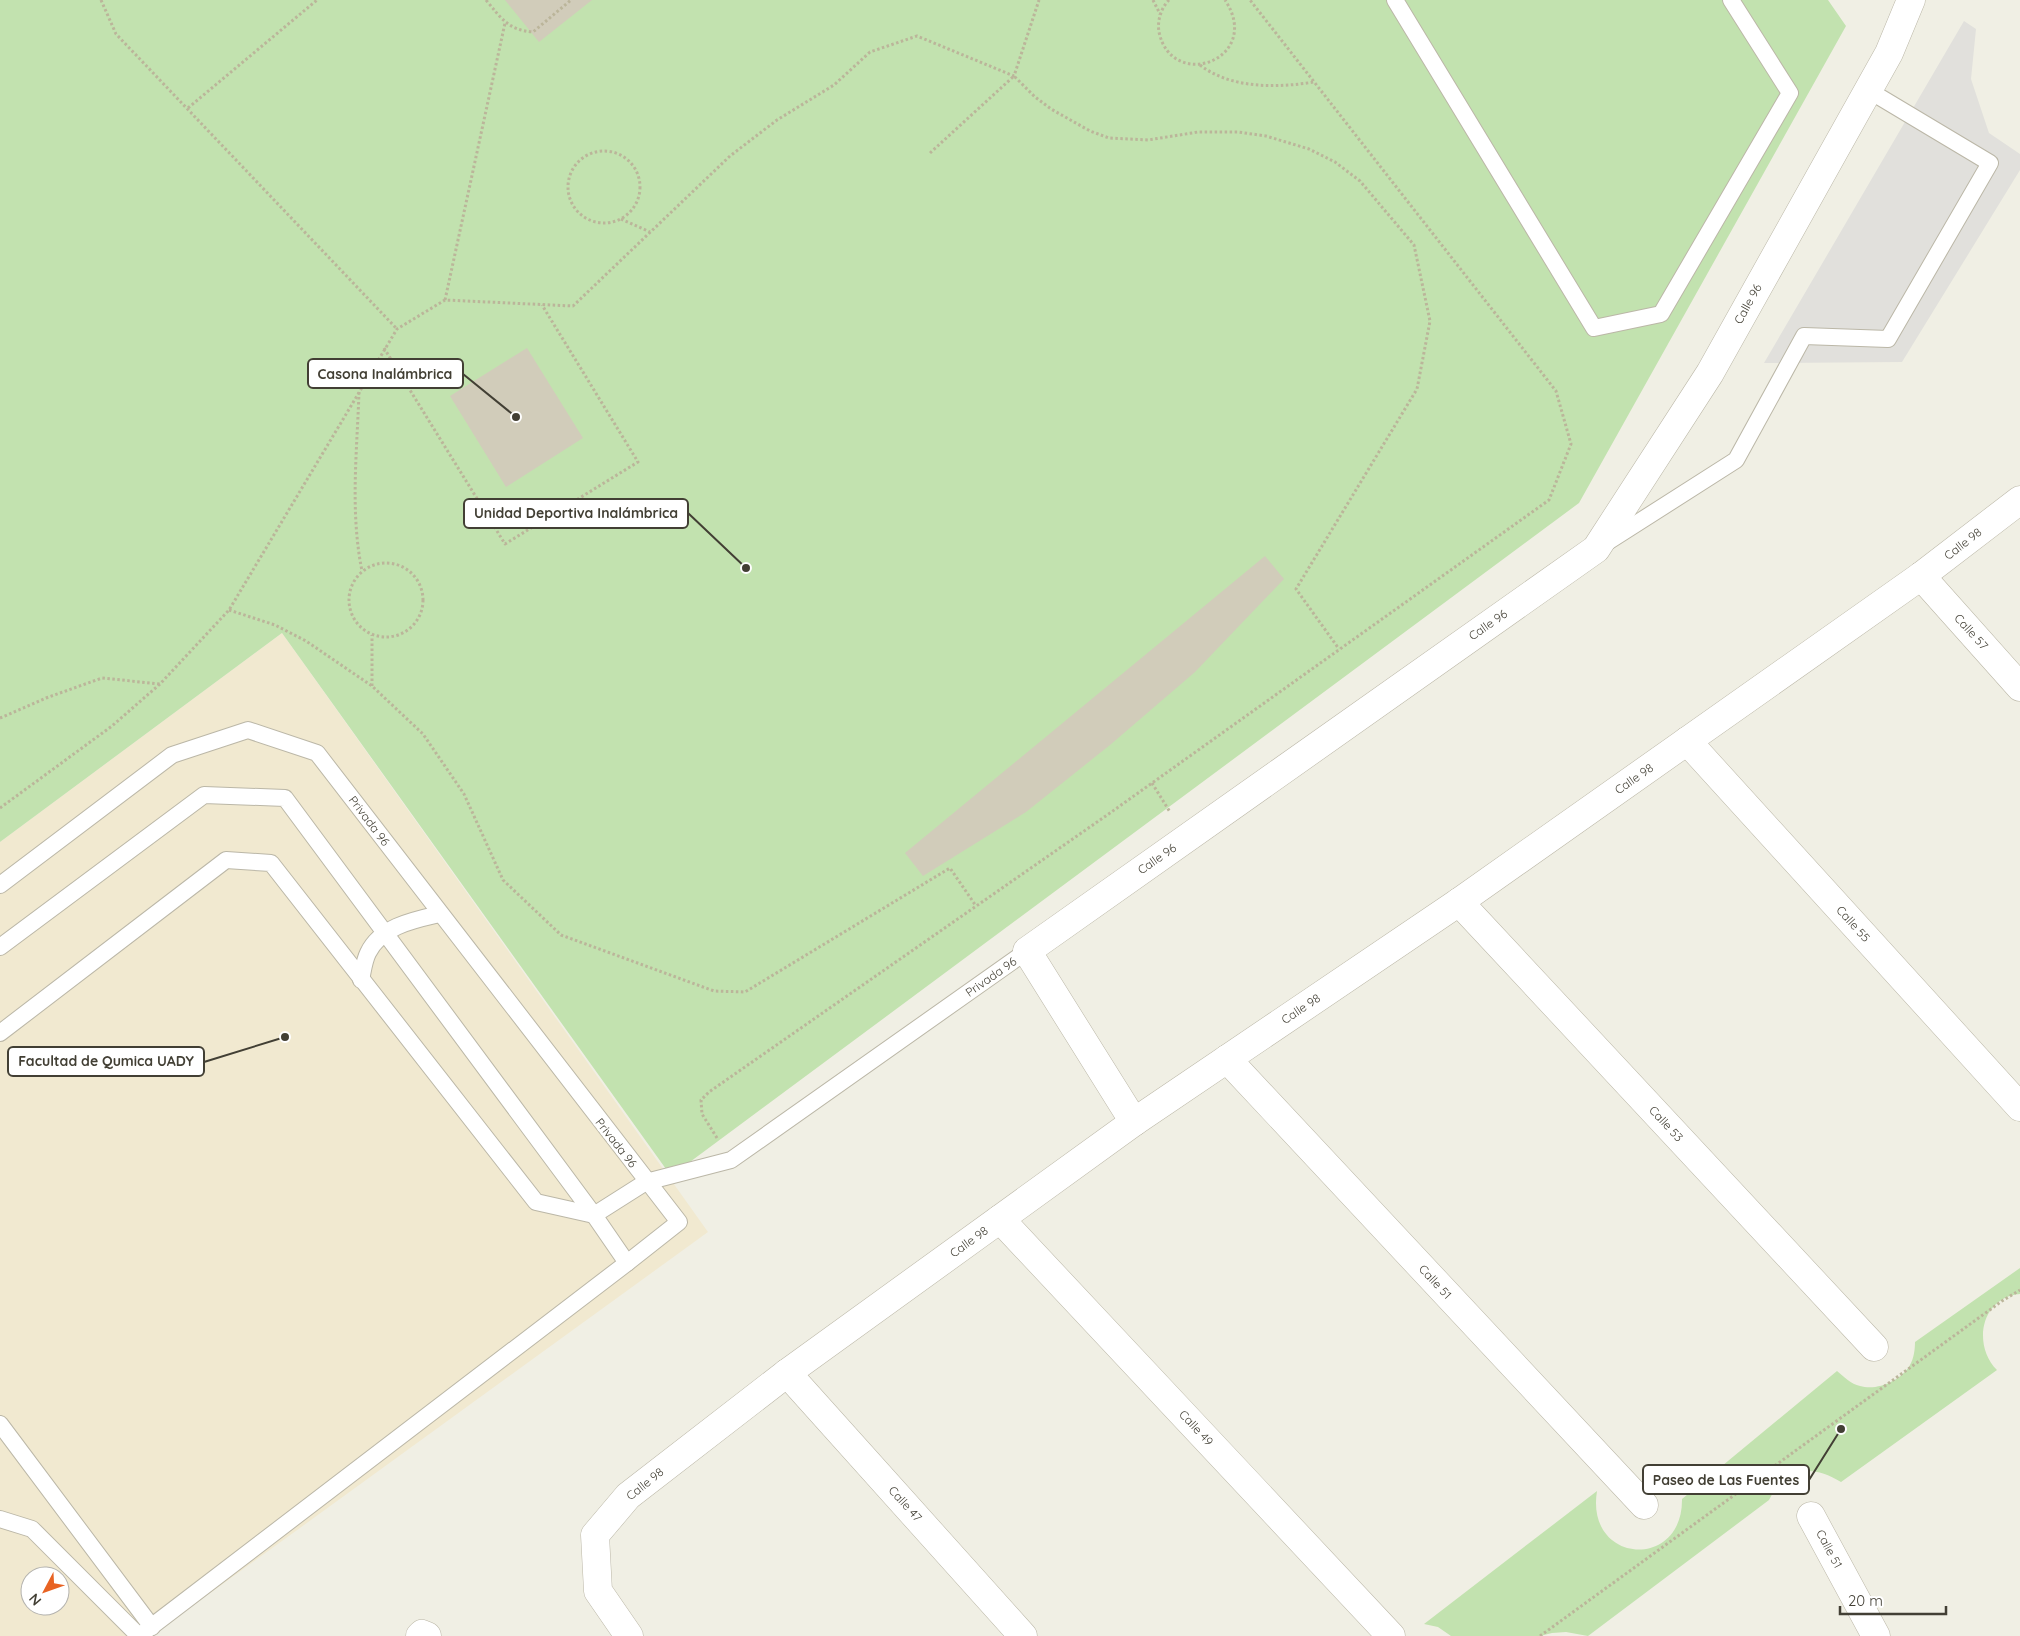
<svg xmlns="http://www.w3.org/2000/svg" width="2020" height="1636" font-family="Quicksand,sans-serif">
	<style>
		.commercial { fill: #f1e9d0; fill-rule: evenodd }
		.green { fill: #c2e2af }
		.parking { fill: #e1e0dc }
		.building { fill: #d1ccba }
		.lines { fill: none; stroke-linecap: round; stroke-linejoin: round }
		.service-casing { stroke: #bbb7a7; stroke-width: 18 }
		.minor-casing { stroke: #bbb7a7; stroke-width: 29 }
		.path { stroke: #bbb59a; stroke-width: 3; stroke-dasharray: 2.5 2.5; stroke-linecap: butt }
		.service { stroke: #fff; stroke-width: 16 }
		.minor { stroke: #fff; stroke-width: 28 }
		.labels { text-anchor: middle; stroke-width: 4.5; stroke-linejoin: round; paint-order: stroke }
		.street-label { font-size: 12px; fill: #423f34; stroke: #fff }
		.leader { fill: none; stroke: #423f34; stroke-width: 2 }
		.callout-dot { fill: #423f34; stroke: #fff; stroke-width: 2 }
		.callout { fill: #fff; stroke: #423f34; stroke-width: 2 }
		.callout-label { font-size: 14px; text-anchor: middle; font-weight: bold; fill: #423f34 }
	</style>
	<rect width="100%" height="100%" fill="#f0efe4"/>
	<path class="commercial" d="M282 633 708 1232 151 1636H0V842ZM30 1576H60V1606H30Z"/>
	<g class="green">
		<polygon points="0,0 1828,0 1846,26 1579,503 671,1176 282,633 0,842"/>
		<path d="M2020 1268V1294C1981 1297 1972 1345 1997 1370L1841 1482C1810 1463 1786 1468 1769 1500L1588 1636 1566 1632 1552 1633 1540 1636H1451L1438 1627 1424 1624 1597 1491C1585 1564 1683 1571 1682 1499L1837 1371C1844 1377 1851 1384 1860 1386 1877 1391 1901 1381 1910 1365 1914 1358 1915 1349 1915 1342Z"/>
	</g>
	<polygon class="parking" points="1964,21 1976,29 1971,79 1989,133 2020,154 2020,170 1902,362 1764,363"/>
	<g class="building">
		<polygon points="505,0 592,0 539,42"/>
		<polygon points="527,348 583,438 506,487 450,396"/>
		<polygon points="1265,556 1284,579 1195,672 1110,745 1026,812 923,876 905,853"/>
	</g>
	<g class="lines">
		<g class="service-casing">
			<g id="service">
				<polyline points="1395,0 1594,328 1661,314 1790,93 1731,0"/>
				<polyline points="1606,543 1736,460 1804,336 1888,339 1990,163 1868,90"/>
				<polyline points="0,885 172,755 248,730 317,753 679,1222 627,1263 139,1636"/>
				<polyline points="0,947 204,795 285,798 594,1215 627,1263"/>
				<path d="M361 980C363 971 364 961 368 953 381 926 414 920 440 914"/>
				<polyline points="0,1033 226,860 271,863 536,1202 594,1215 646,1182 731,1160 1027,951"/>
				<polyline points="0,1424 152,1627"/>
				<polyline points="0,1519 32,1529 139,1636"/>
			</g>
		</g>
		<g class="minor-casing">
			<g id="minor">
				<polyline points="1921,576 2020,687"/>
				<polyline points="1687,741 2020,1107"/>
				<polyline points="1459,902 1874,1347"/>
				<polyline points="1227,1059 1644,1505"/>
				<polyline points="1134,1122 1027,951 1596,549 1710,373 1889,53 1911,0"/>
				<polyline points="1000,1219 1391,1636"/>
				<polyline points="787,1373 1023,1636"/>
				<polyline points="1811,1516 1876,1636"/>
				<polyline points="420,1636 422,1634 427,1636"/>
				<polyline points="629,1636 598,1591 595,1535 628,1496 787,1373 1134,1122 1459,902 1921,576 2020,500"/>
			</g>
		</g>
		<g class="path">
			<polyline points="101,0 116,34 397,329"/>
			<path d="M486 0C501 18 508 30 533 32L571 0"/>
			<polyline points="1153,0 1160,14"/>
			<path d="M1169 0C1161 8 1157 21 1159 32 1172 93 1264 59 1225 0"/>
			<path d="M1200 65C1231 89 1277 88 1314 82"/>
			<polyline points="188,108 317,0"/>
			<circle cx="604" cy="187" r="36"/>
			<polyline points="930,153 1014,76 1035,97 1051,109 1090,131 1109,138 1148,140 1198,132 1238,132 1266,136 1309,149 1335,162 1360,181 1414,245 1430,321 1417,389 1296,589 1339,649"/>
			<polyline points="621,219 650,232"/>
			<polyline points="445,300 505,23"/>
			<polyline points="384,348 505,544 638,462 542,305"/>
			<path d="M359 392C357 452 350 512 362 571"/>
			<circle cx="386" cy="600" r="37"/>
			<polyline points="229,610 275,625 306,641 372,686 423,734 464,794 503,880 561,935 714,991 745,992 950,868 976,906"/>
			<polyline points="372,686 372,635"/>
			<polyline points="0,718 46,698 102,678 160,684"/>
			<polyline points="1152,783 1170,812"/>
			<polyline points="0,808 112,726 160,684 229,610 397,329 445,300 573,306 730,156 777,120 834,85 870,52 917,36 1014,76 1039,0"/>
			<polyline points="717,1138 702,1114 701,1100 709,1092 1110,813 1549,500 1571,444 1556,391 1250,0"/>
			<polyline points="1540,1636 2002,1301 2020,1290"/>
		</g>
		<use href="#service" class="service"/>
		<use href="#minor" class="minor"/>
	</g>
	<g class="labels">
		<g class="street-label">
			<text transform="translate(1748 304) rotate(-61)" y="4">Calle 96</text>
			<text transform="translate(1963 544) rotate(-38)" y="4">Calle 98</text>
			<text transform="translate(1488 625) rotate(-35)" y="4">Calle 96</text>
			<text transform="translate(1971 632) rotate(48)" y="4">Calle 57</text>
			<text transform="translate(1634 779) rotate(-35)" y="4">Calle 98</text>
			<text transform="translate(369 821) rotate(53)" y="4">Privada 96</text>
			<text transform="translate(1157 859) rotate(-35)" y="4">Calle 96</text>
			<text transform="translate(1853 924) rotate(48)" y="4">Calle 55</text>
			<text transform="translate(991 977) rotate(-35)" y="4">Privada 96</text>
			<text transform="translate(1301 1009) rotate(-34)" y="4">Calle 98</text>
			<text transform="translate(1666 1124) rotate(47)" y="4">Calle 53</text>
			<text transform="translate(616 1143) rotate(52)" y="4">Privada 96</text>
			<text transform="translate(969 1242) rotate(-36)" y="4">Calle 98</text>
			<text transform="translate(1435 1282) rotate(47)" y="4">Calle 51</text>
			<text transform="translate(1196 1428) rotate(47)" y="4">Calle 49</text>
			<text transform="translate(645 1484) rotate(-39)" y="4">Calle 98</text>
			<text transform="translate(905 1504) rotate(48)" y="4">Calle 47</text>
			<text transform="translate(1829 1549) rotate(62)" y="4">Calle 51</text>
		</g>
	</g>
	<path class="leader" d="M516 417L463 374M746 568L688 513M285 1037L204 1062M1841 1429L1809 1480"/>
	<g class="callout-dot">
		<circle cx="516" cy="417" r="5"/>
		<circle cx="746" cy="568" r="5"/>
		<circle cx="285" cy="1037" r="5"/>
		<circle cx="1841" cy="1429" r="5"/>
	</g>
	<g class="callout">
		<rect x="308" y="359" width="155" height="29" rx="5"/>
		<rect x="464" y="499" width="224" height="29" rx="5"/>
		<rect x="8" y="1047" width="196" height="29" rx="5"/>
		<rect x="1643" y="1465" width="166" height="29" rx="5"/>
	</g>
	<g class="callout-label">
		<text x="385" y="379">Casona Inalámbrica</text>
		<text x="576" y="518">Unidad Deportiva Inalámbrica</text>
		<text x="106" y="1066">Facultad de Qumica UADY</text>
		<text x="1726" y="1485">Paseo de Las Fuentes</text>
	</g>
	<g transform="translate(45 1591) rotate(229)"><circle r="24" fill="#ffffff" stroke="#b3b2ae"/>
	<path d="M0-4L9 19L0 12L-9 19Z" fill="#e86323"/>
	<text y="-8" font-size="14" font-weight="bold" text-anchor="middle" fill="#423f34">N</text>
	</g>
	<path d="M1840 1606v8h106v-8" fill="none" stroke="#423f34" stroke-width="2.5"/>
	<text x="1848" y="1606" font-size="15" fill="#423f34" stroke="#ffffff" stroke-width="4" paint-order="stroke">20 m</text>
</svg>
